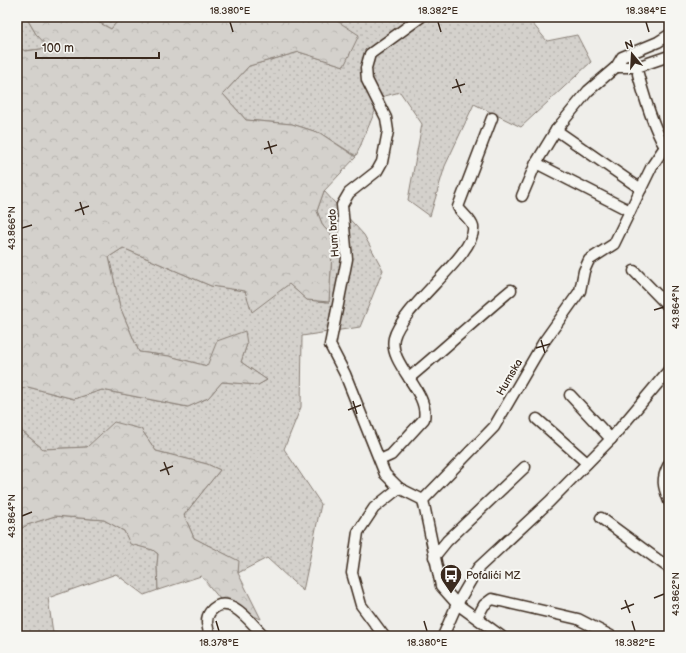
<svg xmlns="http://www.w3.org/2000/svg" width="686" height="653" font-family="'Balsamiq Sans',sans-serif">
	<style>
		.grass { fill: url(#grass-dots); stroke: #887e75 }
		.forest { fill: url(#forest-crowns); stroke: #887e75 }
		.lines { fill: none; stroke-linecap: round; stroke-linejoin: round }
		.minor-casing { stroke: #3b2a1e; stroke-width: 13 }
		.minor { stroke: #f6f6f2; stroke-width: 10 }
		.ticks { fill: none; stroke: #3b2a1e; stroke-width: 1.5 }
		.labels { text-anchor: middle; stroke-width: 4; stroke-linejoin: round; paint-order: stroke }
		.street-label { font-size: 11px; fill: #3b2a1e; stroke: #f6f6f2 }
		.poi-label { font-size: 11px; fill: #3b2a1e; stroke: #f6f6f2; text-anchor: start }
		.neatline { fill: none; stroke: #3b2a1e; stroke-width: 1.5 }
		.ticks-label { font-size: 10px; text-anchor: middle; fill: #3b2a1e }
	</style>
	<defs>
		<pattern id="grass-dots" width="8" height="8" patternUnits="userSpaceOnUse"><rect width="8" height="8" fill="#d4d1cc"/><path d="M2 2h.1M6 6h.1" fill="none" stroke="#b7b4af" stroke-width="1.8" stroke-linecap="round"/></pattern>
		<pattern id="forest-crowns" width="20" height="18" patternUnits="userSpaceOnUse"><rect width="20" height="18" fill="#d4d1cc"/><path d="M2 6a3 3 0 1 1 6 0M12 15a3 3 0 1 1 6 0" fill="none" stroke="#b7b4af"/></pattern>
	</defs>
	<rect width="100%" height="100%" fill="#efeeea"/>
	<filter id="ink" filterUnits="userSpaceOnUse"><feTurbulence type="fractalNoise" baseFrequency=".025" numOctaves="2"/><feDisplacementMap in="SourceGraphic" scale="8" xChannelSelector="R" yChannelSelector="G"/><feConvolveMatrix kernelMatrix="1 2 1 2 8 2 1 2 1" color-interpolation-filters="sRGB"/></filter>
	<g filter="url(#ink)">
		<g class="grass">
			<polygon points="17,17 26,17 36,34 50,48 24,51 17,46"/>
			<polygon points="71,17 121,17 111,29 92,19"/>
			<polygon points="331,17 527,17 547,41 577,35 591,62 521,127 474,104 445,166 430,216 408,200 422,124 400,92 381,97 356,156 320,133 292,124 246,120 223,94 249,66 299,52 344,66"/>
			<polygon points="324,191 364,235 383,270 360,327 302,336 301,407 284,449 321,504 303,591 267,558 238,573 238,561 194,538 184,515 220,470 207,464 156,451 141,429 87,447 43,449 17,427 17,390 28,387 74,399 102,390 187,407 208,398 222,382 258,385 267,380 241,362 247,344 207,366 169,356 139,352 120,307 109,257 123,248 211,286 245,291 289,284 307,300 329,302 333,237 323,226 317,211"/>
			<polygon points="55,516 104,520 124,531 131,544 153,550 158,554 157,565 158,590 144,595 116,574 48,598 53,633 92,634 91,636 17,636 17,531 27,525"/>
		</g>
		<g class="forest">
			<polygon points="26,17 71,17 92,19 111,29 121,17 331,17 359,35 344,66 299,52 249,66 223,94 246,120 292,124 320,133 356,157 324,191 317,211 323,226 333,237 329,302 307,300 289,284 252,312 245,291 211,286 123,248 109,257 120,307 139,352 169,356 207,366 217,341 245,331 247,344 241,362 267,380 258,385 222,382 208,398 188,407 102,390 74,399 28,387 17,390 17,46 25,51 49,48 36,34"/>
			<polygon points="114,422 141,429 156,451 207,464 220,470 184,515 194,538 239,561 238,573 261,619 225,605 201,576 158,590 157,565 158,554 153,550 130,544 124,531 104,520 55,516 27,525 17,531 17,427 43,449 87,447"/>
		</g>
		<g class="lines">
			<g class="minor-casing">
				<g id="minor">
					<polyline points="421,17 370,54 366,68 367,80 386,118 388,131 382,162 377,171 349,193 342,205 347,259 330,345 345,374 385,474 399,488 423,500"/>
					<polyline points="616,67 637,67 669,56"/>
					<path d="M638 74C644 96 656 136 669 153"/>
					<polyline points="556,130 641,189"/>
					<polyline points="536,163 630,211"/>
					<polyline points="522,196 536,163 556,130 588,91 616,67 622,57 658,42 669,35"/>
					<polyline points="634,271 669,307"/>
					<path d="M409 378C444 349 476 319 511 290"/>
					<polyline points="570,395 611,439"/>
					<polyline points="537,419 587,463"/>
					<path d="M380 460 391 455 424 419C430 392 388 364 394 338 402 306 477 254 473 227 471 219 462 214 458 207L492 118"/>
					<path d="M669 464C661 479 663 486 669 501"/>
					<polyline points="601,518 669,568"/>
					<polyline points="434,557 447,541 525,467"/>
					<polyline points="477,618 484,605 492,599 578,619 611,636"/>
					<path d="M211 636C207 629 205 619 210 612 228 590 251 623 264 636"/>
					<polyline points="384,636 361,605 352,573 358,532 374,508 399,488"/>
					<polyline points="443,636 457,604 478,568 549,502 611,439 669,370"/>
					<polyline points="501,636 457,604 441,586 423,500 494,427 543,343 580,291 584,271 589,260 614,244 652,166 669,141"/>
				</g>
			</g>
			<use href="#minor" class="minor"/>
		</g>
	</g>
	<path class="ticks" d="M230 22 233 32M438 22 441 32M646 22 649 32M456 79 461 93M452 88 465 84M268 141 272 154M264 149 277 145M80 202 84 215M75 211 89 206M22 228 32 225M654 310 664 307M541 340 545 353M536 348 550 344M353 401 357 414M348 410 361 405M164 462 169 475M160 471 173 466M22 516 32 512M654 598 664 594M625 600 630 613M621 609 634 604M216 621 219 631M424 621 427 631M632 621 635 631"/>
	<defs>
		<g id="bus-pin" transform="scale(1.15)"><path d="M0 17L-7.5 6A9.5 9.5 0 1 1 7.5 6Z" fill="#3b2a1e" stroke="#f6f6f2"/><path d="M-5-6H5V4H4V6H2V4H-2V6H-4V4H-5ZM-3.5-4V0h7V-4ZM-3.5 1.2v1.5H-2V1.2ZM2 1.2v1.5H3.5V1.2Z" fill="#fff"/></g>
	</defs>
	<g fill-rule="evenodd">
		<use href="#bus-pin" x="451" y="575"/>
	</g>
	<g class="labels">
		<g class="street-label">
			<text transform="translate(333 233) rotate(-94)" y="4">Hum brdo</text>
			<text transform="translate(509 377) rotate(-60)" y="4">Humska</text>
		</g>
		<g class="poi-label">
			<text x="466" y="579">Pofalići MZ</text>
		</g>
	</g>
	<rect width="686" height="653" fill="none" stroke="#f6f6f2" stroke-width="44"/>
	<g transform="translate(632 54) rotate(342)" stroke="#f6f6f2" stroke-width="3" paint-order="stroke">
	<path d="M0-3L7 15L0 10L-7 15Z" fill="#3b2a1e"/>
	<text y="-6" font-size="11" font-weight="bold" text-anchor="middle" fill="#3b2a1e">N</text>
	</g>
	<path d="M36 52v6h123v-6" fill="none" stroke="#3b2a1e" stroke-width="2"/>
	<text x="42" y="52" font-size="12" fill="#3b2a1e" stroke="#f6f6f2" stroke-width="3" paint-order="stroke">100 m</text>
	<rect x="22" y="22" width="642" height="609" class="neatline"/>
	<g class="ticks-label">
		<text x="230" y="14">18.380°E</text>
		<text x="438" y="14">18.382°E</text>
		<text x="646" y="14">18.384°E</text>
		<text transform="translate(11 228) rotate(-90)" y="4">43.866°N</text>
		<text transform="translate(675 307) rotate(-90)" y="4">43.864°N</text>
		<text transform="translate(11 516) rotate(-90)" y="4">43.864°N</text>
		<text transform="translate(675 594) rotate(-90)" y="4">43.862°N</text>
		<text x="219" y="646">18.378°E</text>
		<text x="427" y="646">18.380°E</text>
		<text x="635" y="646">18.382°E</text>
	</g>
</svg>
